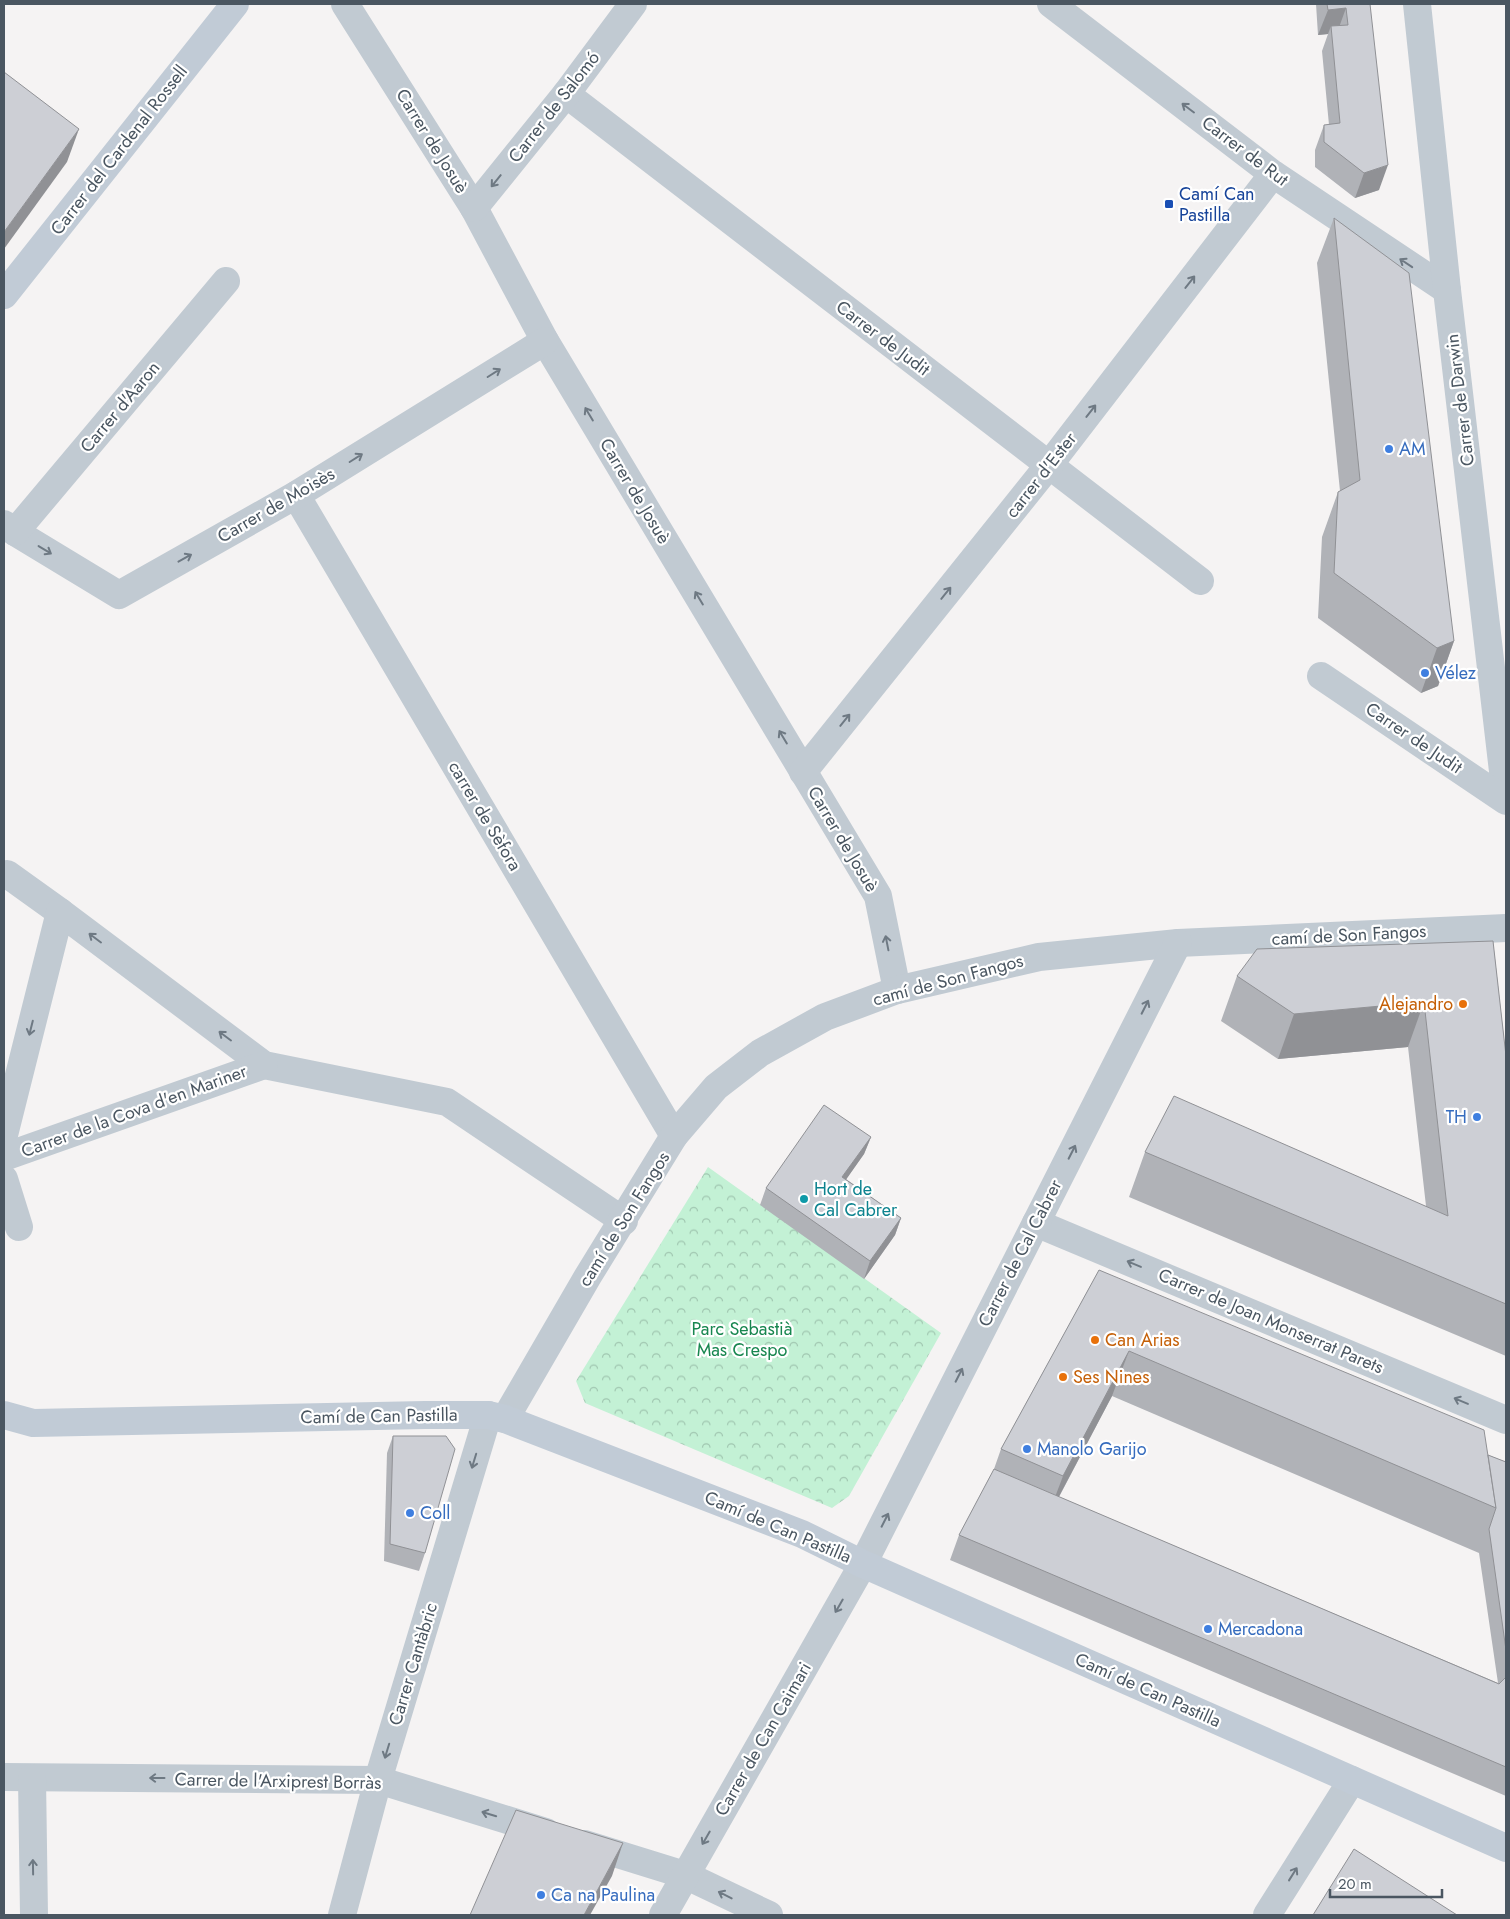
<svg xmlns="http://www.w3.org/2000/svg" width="1510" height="1919" font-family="Jost,sans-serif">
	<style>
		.park { fill: url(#park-crowns) }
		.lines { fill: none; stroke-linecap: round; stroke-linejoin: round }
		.street { stroke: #c1cad2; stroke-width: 28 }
		.secondary { stroke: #c1cbd6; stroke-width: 28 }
		.wall { fill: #b0b2b7; fill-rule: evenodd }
		.shaded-wall { fill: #909195 }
		.building { fill: #cdcfd5; stroke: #909195 }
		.oneway { stroke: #6e7983 }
		.transit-dot { fill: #1a4fb4; stroke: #fff; stroke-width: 2 }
		.shop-dot { fill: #3f7fe0; stroke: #fff; stroke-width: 2 }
		.food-dot { fill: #e8710a; stroke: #fff; stroke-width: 2 }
		.culture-dot { fill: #0f9aa8; stroke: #fff; stroke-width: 2 }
		.labels { text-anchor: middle; stroke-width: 4.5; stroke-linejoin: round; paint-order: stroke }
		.street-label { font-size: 18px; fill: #4a5661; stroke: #fff }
		.transit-label { font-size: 18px; fill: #164399; stroke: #fff; text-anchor: start }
		.shop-label { font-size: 18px; fill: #366cbe; stroke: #fff; text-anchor: start }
		.food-label { font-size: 18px; fill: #c56008; stroke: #fff; text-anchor: start }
		.culture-label { font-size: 18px; fill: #0d838f; stroke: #fff; text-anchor: start }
		.park-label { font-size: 18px; fill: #17864f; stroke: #fff }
	</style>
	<defs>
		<pattern id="park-crowns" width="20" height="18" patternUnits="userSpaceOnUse" patternTransform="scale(1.25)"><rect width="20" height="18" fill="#c3f1d5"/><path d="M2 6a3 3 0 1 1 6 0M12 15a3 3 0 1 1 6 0" fill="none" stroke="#a0c6b0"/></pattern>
	</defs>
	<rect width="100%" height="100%" fill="#f5f3f3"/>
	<polygon class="park" points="708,1167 941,1333 849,1496 832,1508 585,1403 576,1381"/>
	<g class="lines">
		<g class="street">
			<polyline points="345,4 474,208 545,341 878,896 897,990"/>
			<polyline points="1051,4 1273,174 1447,290"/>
			<polyline points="1417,4 1447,290 1506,797"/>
			<polyline points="566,94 1200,581"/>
			<polyline points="474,208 566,94 633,4"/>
			<polyline points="296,495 674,1136"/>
			<polyline points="4,524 15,532 119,595 296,495 545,341"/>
			<polyline points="15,532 226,281"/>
			<polyline points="1321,676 1506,801"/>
			<polyline points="803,772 1049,465 1273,174"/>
			<polyline points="7,874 60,912"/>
			<polyline points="4,1135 60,912 264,1065 447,1102 624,1221"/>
			<polyline points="4,1157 264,1065"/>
			<polyline points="4,1179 19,1227"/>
			<polyline points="1036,1223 1506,1420"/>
			<polyline points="505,1419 588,1276 674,1136 716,1087 760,1053 825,1017 897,990 1039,957 1178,943 1506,928"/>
			<polyline points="4,1777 378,1780 546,1832"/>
			<polyline points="32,1778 34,1915"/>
			<polyline points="585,1844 685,1875 769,1915"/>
			<polyline points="342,1915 378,1780 488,1415"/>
			<polyline points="663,1915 863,1564 1178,943"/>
			<polyline points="1267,1915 1352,1780"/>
		</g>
		<g class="secondary">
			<polyline points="4,295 235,4"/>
			<polyline points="4,1415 33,1423 425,1415 488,1415 505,1419 802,1534 863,1564 1506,1848"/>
		</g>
	</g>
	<g class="wall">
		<polygon points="1316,4 1370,4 1379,190 1355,198 1315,167 1315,150 1324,125 1329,125 1322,51 1328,34 1318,35"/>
		<polygon points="1334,218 1454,641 1438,686 1421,693 1318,618 1322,537 1338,492 1340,491 1317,263"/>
		<polygon points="1493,941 1506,1056 1506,1356 1129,1197 1145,1152 1426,1206 1408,1047 1278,1059 1221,1021 1237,976"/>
		<polygon points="871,1137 864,1154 846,1179 901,1218 895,1235 864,1279 760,1205 766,1188"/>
		<path d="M1099 1270 1488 1455 1506 1462V1796L950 1560 959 1535 994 1469 1001 1449ZM1112 1396 1479 1553 1498 1683 1059 1497Z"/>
		<polygon points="393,1436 425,1553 419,1571 384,1561 387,1453"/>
	</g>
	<g class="shaded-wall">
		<polygon points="1346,8 1337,33 1331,26 1328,34 1318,35 1328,10"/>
		<polygon points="79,129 67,162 4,249 4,232"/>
		<polygon points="1388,165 1379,190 1355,198 1364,173"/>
		<polygon points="1454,641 1438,686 1421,693 1437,648"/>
		<polygon points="1424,1002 1408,1047 1278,1059 1294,1014"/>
		<polygon points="871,1137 864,1154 836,1194 842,1177"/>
		<polygon points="901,1218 895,1235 864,1279 870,1261"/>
		<polygon points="1129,1351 1112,1396 1046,1521 1063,1476"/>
		<polygon points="623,1843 612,1876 590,1915 584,1915"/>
	</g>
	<g class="building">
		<polygon points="1327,4 1370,4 1388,165 1364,173 1324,142 1324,125 1340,123 1331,26 1348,25 1346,8 1328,10"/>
		<polygon points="4,72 79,129 4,232"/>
		<polygon points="1334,218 1409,273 1454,641 1437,648 1334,573 1338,492 1360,480"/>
		<polygon points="1493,941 1506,1056 1506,1304 1145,1152 1174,1096 1448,1216 1424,1002 1294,1014 1237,976 1257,949"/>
		<polygon points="824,1105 871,1137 842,1177 901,1218 870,1261 766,1188"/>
		<polygon points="1099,1270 1484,1430 1496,1508 1129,1351 1063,1476 1001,1449"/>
		<polygon points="393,1436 446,1436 455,1449 425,1553 390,1544"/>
		<polygon points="1488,1455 1506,1462 1506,1650 1489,1529 1496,1508"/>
		<polygon points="994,1469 1499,1684 1506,1677 1506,1767 959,1535"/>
		<polygon points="516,1810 623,1843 584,1915 470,1915"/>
		<polygon points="1354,1849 1457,1915 1313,1915"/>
	</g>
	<defs><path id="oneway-shaft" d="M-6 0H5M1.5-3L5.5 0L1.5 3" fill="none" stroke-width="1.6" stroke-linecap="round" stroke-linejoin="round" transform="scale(1.25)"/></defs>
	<g class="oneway">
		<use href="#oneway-shaft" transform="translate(1188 108) rotate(-143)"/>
		<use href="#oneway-shaft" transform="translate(496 181) rotate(129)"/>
		<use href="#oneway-shaft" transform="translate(1406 263) rotate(-146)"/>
		<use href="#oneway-shaft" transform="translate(1190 282) rotate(-52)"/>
		<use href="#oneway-shaft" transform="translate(494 373) rotate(-32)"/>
		<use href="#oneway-shaft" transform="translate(1091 411) rotate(-52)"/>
		<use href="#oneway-shaft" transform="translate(589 414) rotate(-121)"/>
		<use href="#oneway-shaft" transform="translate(356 458) rotate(-32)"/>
		<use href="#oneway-shaft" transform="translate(45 550) rotate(31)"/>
		<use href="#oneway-shaft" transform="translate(185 558) rotate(-29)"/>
		<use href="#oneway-shaft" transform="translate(946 593) rotate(-51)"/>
		<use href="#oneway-shaft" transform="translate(699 598) rotate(-121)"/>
		<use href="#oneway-shaft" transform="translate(845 720) rotate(-51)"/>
		<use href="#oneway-shaft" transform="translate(783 737) rotate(-121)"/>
		<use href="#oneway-shaft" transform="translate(95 938) rotate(-143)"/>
		<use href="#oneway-shaft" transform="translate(887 943) rotate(-101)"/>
		<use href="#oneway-shaft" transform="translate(1145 1007) rotate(-63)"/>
		<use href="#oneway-shaft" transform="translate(31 1028) rotate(104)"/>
		<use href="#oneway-shaft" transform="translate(225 1036) rotate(-143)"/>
		<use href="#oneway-shaft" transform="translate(1072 1152) rotate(-63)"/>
		<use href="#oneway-shaft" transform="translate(1134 1264) rotate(-157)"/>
		<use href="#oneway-shaft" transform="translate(959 1375) rotate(-63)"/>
		<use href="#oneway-shaft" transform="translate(1461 1401) rotate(-157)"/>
		<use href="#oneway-shaft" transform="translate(474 1461) rotate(107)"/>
		<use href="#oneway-shaft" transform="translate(885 1520) rotate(-63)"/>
		<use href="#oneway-shaft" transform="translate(839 1606) rotate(120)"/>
		<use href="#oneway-shaft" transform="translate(387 1751) rotate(107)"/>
		<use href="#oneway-shaft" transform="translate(157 1778) rotate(-180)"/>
		<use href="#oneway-shaft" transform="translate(489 1814) rotate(-163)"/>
		<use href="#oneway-shaft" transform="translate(706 1838) rotate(120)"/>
		<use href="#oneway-shaft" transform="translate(33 1867) rotate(-91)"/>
		<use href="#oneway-shaft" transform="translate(1293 1874) rotate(-58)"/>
		<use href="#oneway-shaft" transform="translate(725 1895) rotate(-153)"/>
	</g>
	<rect class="transit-dot" x="1164" y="199" width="10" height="10" rx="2.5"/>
	<g class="shop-dot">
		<circle cx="1389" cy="449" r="5"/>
		<circle cx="1425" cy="673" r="5"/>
		<circle cx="1477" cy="1117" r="5"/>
		<circle cx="1027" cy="1449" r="5"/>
		<circle cx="410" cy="1513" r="5"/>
		<circle cx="1208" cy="1629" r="5"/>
		<circle cx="541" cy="1895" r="5"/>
	</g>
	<g class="food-dot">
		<circle cx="1463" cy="1004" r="5"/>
		<circle cx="1095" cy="1340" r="5"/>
		<circle cx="1063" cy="1377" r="5"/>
	</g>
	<circle class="culture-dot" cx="804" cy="1199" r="5"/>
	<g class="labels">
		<g class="street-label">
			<text transform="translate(554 107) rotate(-52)" y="6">Carrer de Salomó</text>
			<text transform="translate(432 141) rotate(58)" y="6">Carrer de Josuè</text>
			<text transform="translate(119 150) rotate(-52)" y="6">Carrer del Cardenal Rossell</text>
			<text transform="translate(1245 151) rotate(37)" y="6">Carrer de Rut</text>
			<text transform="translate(883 338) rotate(37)" y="6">Carrer de Judit</text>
			<text transform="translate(1460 400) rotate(-97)" y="6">Carrer de Darwin</text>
			<text transform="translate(120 407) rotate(-50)" y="6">Carrer d'Aaron</text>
			<text transform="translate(1041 475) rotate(-52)" y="6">carrer d'Ester</text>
			<text transform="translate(635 491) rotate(59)" y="6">Carrer de Josuè</text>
			<text transform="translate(276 505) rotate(-30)" y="6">Carrer de Moisès</text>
			<text transform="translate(1414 738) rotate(34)" y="6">Carrer de Judit</text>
			<text transform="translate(485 816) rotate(59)" y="6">carrer de Sèfora</text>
			<text transform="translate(843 839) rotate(59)" y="6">Carrer de Josuè</text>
			<text transform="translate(1349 935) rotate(-3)" y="6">camí de Son Fangos</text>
			<text transform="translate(948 980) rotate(-15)" y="6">camí de Son Fangos</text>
			<text transform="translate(134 1111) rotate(-20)" y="6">Carrer de la Cova d'en Mariner</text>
			<text transform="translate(624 1219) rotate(-58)" y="6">camí de Son Fangos</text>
			<text transform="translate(1020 1253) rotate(-63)" y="6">Carrer de Cal Cabrer</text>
			<text transform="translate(1271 1321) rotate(23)" y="6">Carrer de Joan Monserrat Parets</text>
			<text transform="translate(379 1416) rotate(-1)" y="6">Camí de Can Pastilla</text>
			<text transform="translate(778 1527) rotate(23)" y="6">Camí de Can Pastilla</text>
			<text transform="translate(413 1664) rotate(-73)" y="6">Carrer Cantàbric</text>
			<text transform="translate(1148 1690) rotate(24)" y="6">Camí de Can Pastilla</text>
			<text transform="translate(763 1739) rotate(-60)" y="6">Carrer de Can Caimari</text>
			<text transform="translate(278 1781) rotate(1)" y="6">Carrer de l'Arxiprest Borràs</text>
		</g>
		<g class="transit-label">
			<text x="1179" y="200">Camí Can<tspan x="1179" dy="21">Pastilla</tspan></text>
		</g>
		<g class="shop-label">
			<text x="1399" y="455">AM</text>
			<text x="1435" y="679">Vélez</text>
			<text x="1467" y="1123" text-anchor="end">TH</text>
			<text x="1037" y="1455">Manolo Garijo</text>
			<text x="420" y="1519">Coll</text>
			<text x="1218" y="1635">Mercadona</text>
			<text x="551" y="1901">Ca na Paulina</text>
		</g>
		<g class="food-label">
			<text x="1453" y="1010" text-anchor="end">Alejandro</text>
			<text x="1105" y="1346">Can Arias</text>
			<text x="1073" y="1383">Ses Nines</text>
		</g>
		<g class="culture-label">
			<text x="814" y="1195">Hort de<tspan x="814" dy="21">Cal Cabrer</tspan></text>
		</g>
		<g class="park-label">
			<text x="742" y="1335">Parc Sebastià<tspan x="742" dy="21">Mas Crespo</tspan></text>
		</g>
	</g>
	<rect width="1510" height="1919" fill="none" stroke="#4a5661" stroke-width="10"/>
	<path d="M1330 1889v8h112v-8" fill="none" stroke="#4a5661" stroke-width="2.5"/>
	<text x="1338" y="1889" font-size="15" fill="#4a5661" stroke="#ffffff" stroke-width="4" paint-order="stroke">20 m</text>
</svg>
